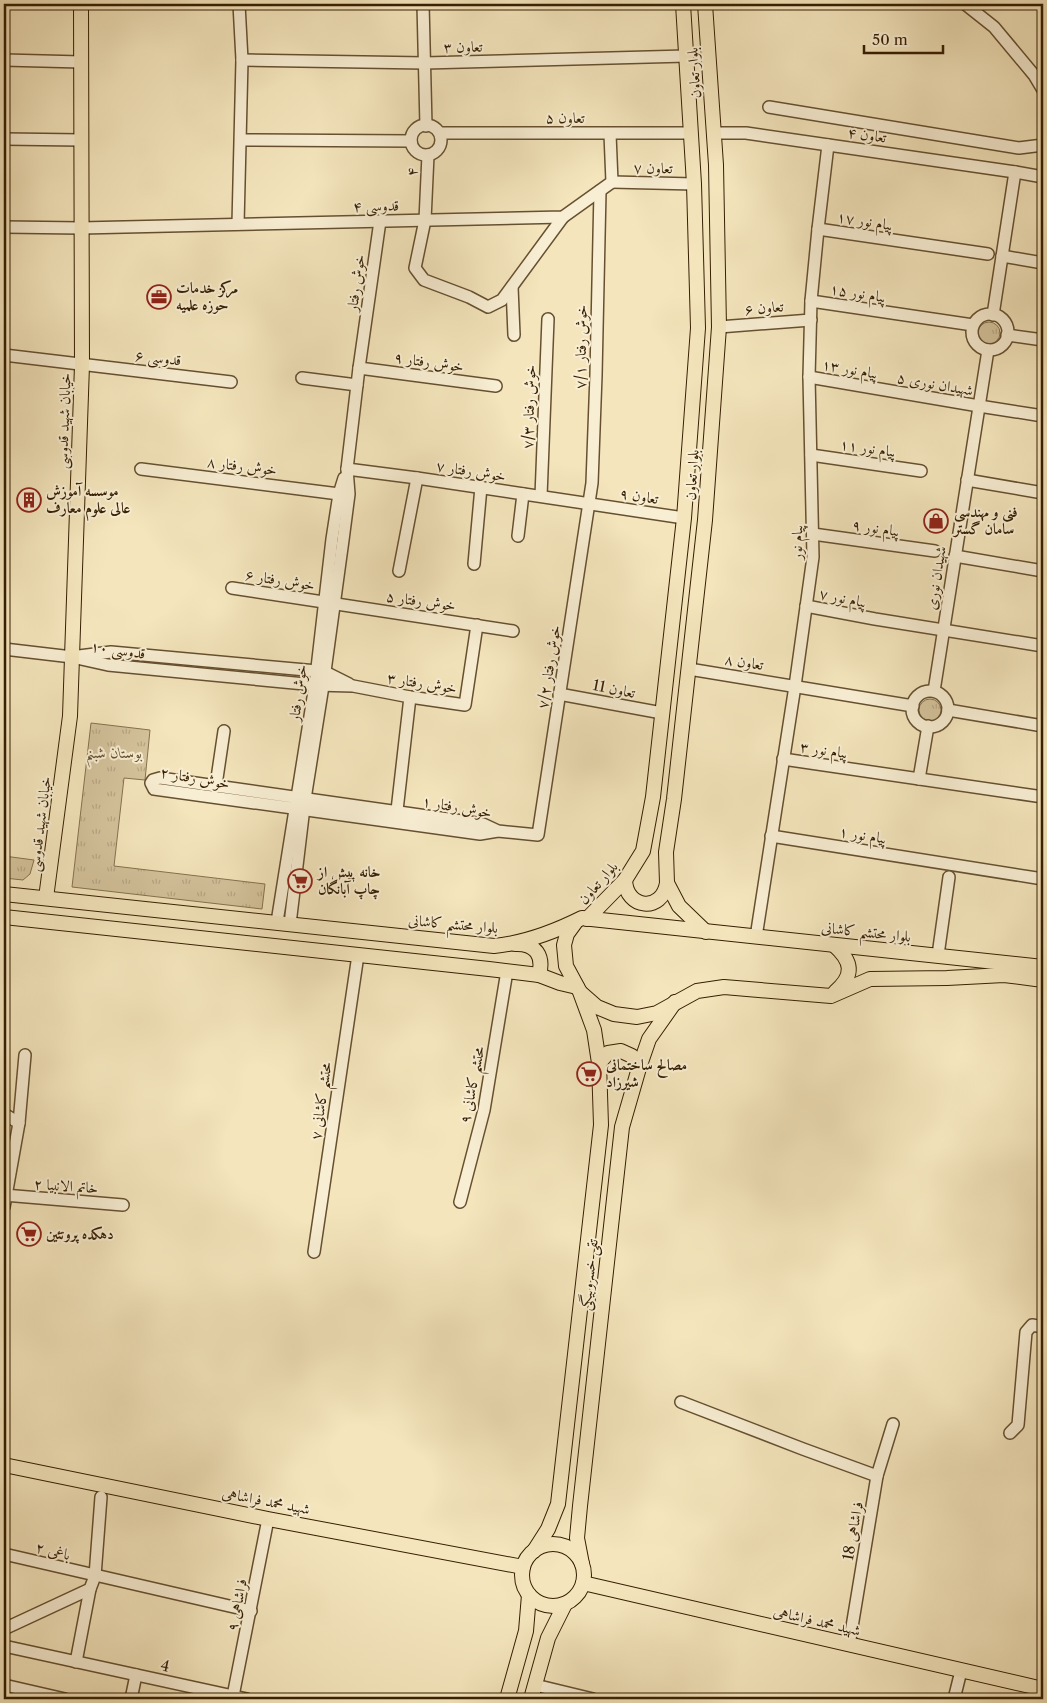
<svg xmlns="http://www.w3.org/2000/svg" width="1047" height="1703" font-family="'Libre Caslon Text',Amiri,serif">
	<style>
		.grass { fill: url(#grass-tufts); stroke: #85714f }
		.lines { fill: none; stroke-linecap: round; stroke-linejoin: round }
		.minor-casing { stroke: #665030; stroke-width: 14 }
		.major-casing { stroke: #361f02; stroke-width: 16 }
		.minor { stroke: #f8eed3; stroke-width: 11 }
		.major { stroke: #f4e5bc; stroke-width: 14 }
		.labels { text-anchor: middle; stroke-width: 4; stroke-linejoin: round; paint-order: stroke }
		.street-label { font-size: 15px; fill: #361f02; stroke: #f8eed3 }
		.poi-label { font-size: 15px; font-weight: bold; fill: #361f02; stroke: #f8eed3; text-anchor: start }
		.park-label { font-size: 15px; font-style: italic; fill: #655030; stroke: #f8eed3 }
	</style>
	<defs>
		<pattern id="grass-tufts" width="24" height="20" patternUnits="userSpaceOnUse" patternTransform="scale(1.25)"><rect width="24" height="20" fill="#d4c39c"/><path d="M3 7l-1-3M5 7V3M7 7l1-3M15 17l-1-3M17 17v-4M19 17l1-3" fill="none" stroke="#b7a785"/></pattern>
	</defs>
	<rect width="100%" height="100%" fill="#f4e5bc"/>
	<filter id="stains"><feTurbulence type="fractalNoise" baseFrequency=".004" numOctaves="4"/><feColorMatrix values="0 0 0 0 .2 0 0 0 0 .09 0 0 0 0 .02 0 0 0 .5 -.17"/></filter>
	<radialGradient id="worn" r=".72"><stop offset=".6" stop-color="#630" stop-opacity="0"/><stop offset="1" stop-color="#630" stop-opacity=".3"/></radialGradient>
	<g class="grass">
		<circle cx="989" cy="333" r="11"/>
		<circle cx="930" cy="710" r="11"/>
		<polygon points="91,723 150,730 145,780 124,778 114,866 265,884 262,909 72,887"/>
		<polygon points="4,856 34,860 30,874 23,880 4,878"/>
	</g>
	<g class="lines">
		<g class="minor-casing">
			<g id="minor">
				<polyline points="423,4 426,126"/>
				<polyline points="965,4 994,27 1034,75 1043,90"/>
				<polyline points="4,60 81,62"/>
				<polyline points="242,60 425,63 686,56"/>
				<polyline points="769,107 1019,148 1043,145"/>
				<circle cx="426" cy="140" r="15"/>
				<polyline points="440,133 691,133"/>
				<polyline points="714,133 746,133 1015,172 1043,177"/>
				<polyline points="4,139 81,140"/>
				<polyline points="241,140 411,141"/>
				<polyline points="428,155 425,220 415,268 424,280 469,297 488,307 502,300 563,217"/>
				<polyline points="612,182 694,184"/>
				<polyline points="238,224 242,60 239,4"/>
				<polyline points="4,227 81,228 563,217 612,182 610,134"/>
				<polyline points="818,229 988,254"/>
				<polyline points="1002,256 1043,263"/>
				<polyline points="512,287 514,335"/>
				<polyline points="811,301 973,325"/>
				<circle cx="990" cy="332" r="18"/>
				<polyline points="993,315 1015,172"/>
				<polyline points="719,327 811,320"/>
				<polyline points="1007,335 1043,340"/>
				<polyline points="4,355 231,382"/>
				<polyline points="359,368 496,386"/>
				<polyline points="809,377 979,406 1043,416"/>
				<polyline points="302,378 357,385"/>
				<polyline points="811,455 921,471"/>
				<polyline points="141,469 339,494"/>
				<polyline points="347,469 417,478 684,518"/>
				<polyline points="967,480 1043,493"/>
				<polyline points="541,496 548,319"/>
				<polyline points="813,534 935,551"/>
				<polyline points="518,536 523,494"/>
				<polyline points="955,556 1043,571"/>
				<polyline points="474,564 481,487"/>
				<polyline points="399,571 417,478"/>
				<polyline points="232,588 513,631"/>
				<polyline points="806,606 875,619 1043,646"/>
				<polyline points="4,649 72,657 108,665 315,685 353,686 410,697 465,705 477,625"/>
				<polyline points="79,656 111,652 317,671 325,672 349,684"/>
				<polyline points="689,669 913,706"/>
				<polyline points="934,691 988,350"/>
				<circle cx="930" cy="709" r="18"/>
				<polyline points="559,694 662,713"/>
				<polyline points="948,710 1043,726"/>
				<polyline points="783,759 1043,797"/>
				<polyline points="919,779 928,726"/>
				<polyline points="216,785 224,731"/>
				<polyline points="396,819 410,697"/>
				<polyline points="498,831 483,824 160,778 153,780 151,783 154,789 480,834 498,831 538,835 592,483 596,375 600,191"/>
				<polyline points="771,836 1043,879"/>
				<polyline points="277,922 315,685 332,539 339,494 344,478"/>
				<polyline points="290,924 305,799 323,686 343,540 349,494 347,469 359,368 380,221"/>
				<polyline points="756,937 795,686 813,557 809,377 811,301 818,229 828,145"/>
				<polyline points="938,955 949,877"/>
				<polyline points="4,1114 19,1123"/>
				<polyline points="4,1195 123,1205"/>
				<polyline points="460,1202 484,1110 507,971"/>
				<polyline points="4,1207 19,1123 25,1055"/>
				<polyline points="314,1252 358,955"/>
				<polyline points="681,1402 803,1449 877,1476"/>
				<polyline points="1010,1433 1018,1425 1026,1332 1032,1325 1043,1327"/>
				<polyline points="4,1554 251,1611"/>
				<polyline points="4,1629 90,1589 95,1576 101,1497"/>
				<polyline points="849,1645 877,1476 893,1424"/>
				<polyline points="4,1646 247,1699"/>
				<polyline points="76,1662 90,1589"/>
				<polyline points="4,1685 65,1699"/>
				<polyline points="535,1685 593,1699"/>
				<polyline points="233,1696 268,1519"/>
				<polyline points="131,1699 136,1675"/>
				<polyline points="954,1699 961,1671"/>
			</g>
		</g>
		<g class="major-casing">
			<g id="major">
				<polyline points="705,4 716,165 719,327 705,520 674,799 666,852 667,883 679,906 706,932"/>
				<path d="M625 880C626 909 662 913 667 883"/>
				<path d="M4 894 494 946C525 943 554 932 582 918L1043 967"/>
				<polyline points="46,898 70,716 72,657 82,365 81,4"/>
				<polyline points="4,917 489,969 539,975 560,983 577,987"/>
				<polyline points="587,919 625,880 643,851 653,797 684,518 698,328 694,184 683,4"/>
				<path d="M515 944C536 943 544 956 539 975"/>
				<path d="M834 945C852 961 855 975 835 992"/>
				<polyline points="581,993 597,1007 614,1014 637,1017 657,1013 697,991 724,987 831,996 870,979 947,978 1004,975 1043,980"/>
				<polyline points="599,1063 608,1053 621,1051 632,1056 639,1068"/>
				<polyline points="4,1465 268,1519 523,1567"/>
				<circle cx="553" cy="1575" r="31"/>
				<polyline points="534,1551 548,1529 558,1504 601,1125 599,1063 594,1030 580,992 566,966 564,945 567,934 575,923"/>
				<polyline points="582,1564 577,1538 580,1506 622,1127 639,1068 649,1039 675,1002"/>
				<polyline points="583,1583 1043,1689"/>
				<polyline points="507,1699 526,1631 529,1595"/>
				<polyline points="531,1699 548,1638 565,1604"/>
			</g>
		</g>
		<use href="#minor" class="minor"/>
		<use href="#major" class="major"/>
	</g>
	<defs>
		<g id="office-ring" transform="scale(1.25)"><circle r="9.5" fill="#f8eed3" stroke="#8f2418" stroke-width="1.5"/><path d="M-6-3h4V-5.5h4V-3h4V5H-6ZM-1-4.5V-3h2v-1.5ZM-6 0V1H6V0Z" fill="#8f2418"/></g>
		<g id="building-ring" transform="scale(1.25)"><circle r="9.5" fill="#f8eed3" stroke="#8f2418" stroke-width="1.5"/><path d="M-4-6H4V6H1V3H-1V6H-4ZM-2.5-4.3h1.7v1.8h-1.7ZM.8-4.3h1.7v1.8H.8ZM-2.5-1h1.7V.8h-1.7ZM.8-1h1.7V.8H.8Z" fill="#8f2418"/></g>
		<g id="shop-ring" transform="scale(1.25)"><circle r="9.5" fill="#f8eed3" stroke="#8f2418" stroke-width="1.5"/><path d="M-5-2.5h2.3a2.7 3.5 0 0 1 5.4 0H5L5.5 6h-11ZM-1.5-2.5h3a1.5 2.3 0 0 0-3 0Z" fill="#8f2418"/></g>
		<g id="supermarket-ring" transform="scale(1.25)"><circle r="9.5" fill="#f8eed3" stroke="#8f2418" stroke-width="1.5"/><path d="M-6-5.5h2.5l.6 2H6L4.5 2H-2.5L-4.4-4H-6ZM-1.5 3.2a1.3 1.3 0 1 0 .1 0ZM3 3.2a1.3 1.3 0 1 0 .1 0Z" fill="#8f2418"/></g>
	</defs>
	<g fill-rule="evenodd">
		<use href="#office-ring" x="159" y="297"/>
		<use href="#building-ring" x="29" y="500"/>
		<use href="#shop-ring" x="936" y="521"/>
		<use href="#supermarket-ring" x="300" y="881"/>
		<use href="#supermarket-ring" x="589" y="1074"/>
		<use href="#supermarket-ring" x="29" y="1234"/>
	</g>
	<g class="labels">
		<g class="street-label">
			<text transform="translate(463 47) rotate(-1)" y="5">تعاون ۳</text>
			<text transform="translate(694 73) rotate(-94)" y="5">بلوار تعاون</text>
			<text x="565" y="123">تعاون ۵</text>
			<text transform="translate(867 135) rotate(8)" y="5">تعاون ۴</text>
			<text transform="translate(653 168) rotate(1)" y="5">تعاون ۷</text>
			<text transform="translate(412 172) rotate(-88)" y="5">۴</text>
			<text transform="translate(376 206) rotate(-1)" y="5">قدوسی ۴</text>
			<text transform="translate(865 221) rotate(9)" y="5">پیام نور ۱۷</text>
			<text transform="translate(356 283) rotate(-82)" y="5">خوش رفتار</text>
			<text transform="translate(858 293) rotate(9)" y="5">پیام نور ۱۵</text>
			<text transform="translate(764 308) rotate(-5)" y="5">تعاون ۶</text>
			<text transform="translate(581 347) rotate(-89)" y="5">خوش رفتار ۷/۱</text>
			<text transform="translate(158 358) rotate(6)" y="5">قدوسی ۶</text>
			<text transform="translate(429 362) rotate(8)" y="5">خوش رفتار ۹</text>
			<text transform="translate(850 369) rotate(10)" y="5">پیام نور ۱۳</text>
			<text transform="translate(935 384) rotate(10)" y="5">شهیدان نوری ۵</text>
			<text transform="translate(529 407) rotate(-88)" y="5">خوش رفتار ۷/۳</text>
			<text transform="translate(64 421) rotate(-88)" y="5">خیابان شهید قدوسی</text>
			<text transform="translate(868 448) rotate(8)" y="5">پیام نور ۱۱</text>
			<text transform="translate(242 466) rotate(7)" y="5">خوش رفتار ۸</text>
			<text transform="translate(471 471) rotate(9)" y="5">خوش رفتار ۷</text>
			<text transform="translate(692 475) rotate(-86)" y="5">بلوار تعاون</text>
			<text transform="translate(639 496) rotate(9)" y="5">تعاون ۹</text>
			<text transform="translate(876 528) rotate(8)" y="5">پیام نور ۹</text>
			<text transform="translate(797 542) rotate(-89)" y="5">پیام نور</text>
			<text transform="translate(936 578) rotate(-81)" y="5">شهیدان نوری</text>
			<text transform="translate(280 580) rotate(9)" y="5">خوش رفتار ۶</text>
			<text transform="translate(843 598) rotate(11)" y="5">پیام نور ۷</text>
			<text transform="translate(421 601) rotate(8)" y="5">خوش رفتار ۵</text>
			<text transform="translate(118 650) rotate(8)" y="5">قدوسی ۱۰</text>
			<text transform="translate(744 662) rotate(9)" y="5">تعاون ۸</text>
			<text transform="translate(549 667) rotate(-81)" y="5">خوش رفتار ۷/۲</text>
			<text transform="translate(422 683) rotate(9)" y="5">خوش رفتار ۳</text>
			<text transform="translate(614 689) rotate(11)" y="5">تعاون 11</text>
			<text transform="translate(298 693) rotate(-82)" y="5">خوش رفتار</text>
			<text transform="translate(824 750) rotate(8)" y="5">پیام نور ۳</text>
			<text transform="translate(195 778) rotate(10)" y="5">خوش رفتار ۲</text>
			<text transform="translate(457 807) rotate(10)" y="5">خوش رفتار ۱</text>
			<text transform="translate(40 824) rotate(-83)" y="5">خیابان شهید قدوسی</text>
			<text transform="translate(863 835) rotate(9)" y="5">پیام نور ۱</text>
			<text transform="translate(598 883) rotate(-49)" y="5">بلوار تعاون</text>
			<text transform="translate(453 924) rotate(5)" y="5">بلوار محتشم کاشانی</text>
			<text transform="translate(866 932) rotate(6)" y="5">بلوار محتشم کاشانی</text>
			<text transform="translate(472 1085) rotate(-79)" y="5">محتشم کاشانی ۹</text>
			<text transform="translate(321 1101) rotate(-82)" y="5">محتشم کاشانی ۷</text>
			<text transform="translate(66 1186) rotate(4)" y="5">خاتم الانبیا ۲</text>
			<text transform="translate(589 1275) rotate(-84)" y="5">تقی خسروبیگی</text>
			<text transform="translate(266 1501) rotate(11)" y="5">شهید محمد فراشاهی</text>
			<text transform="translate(853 1531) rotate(-80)" y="5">فراشاهی 18</text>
			<text transform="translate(53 1551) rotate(14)" y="5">باغی ۲</text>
			<text transform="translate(237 1605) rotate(-79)" y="5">فراشاهی ۹</text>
			<text transform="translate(817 1621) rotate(13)" y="5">شهید محمد فراشاهی</text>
			<text transform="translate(165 1666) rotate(12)" y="5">4</text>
		</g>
		<g class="poi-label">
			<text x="176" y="293">مرکز خدمات<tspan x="176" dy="17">حوزه علمیه</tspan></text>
			<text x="46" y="496">موسسه آموزش<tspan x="46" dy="17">عالی علوم معارف</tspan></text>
			<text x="954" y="517">فنی و مهندسی<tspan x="954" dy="17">سامان گستر</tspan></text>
			<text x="318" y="877">خانه پیش از<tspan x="318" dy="17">چاپ آبانگان</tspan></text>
			<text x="606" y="1070">مصالح ساختمانی<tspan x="606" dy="17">شیرزاد</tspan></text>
			<text x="46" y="1239">دهکده پروتئین</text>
		</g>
		<g class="park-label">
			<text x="114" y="758">بوستان شبنم</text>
		</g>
	</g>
	<rect width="1047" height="1703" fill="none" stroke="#f4e5bc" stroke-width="20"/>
	<rect x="5" y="5" width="1037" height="1693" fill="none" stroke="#361f02" stroke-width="2.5"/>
	<rect x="10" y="10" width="1027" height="1683" fill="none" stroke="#361f02"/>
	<path d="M864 45v8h79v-8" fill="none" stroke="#361f02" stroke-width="2.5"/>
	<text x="872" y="45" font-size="15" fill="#361f02" stroke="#f8eed3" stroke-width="4" paint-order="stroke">50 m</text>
	<rect width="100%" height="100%" filter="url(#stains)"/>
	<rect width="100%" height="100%" fill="url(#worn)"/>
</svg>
